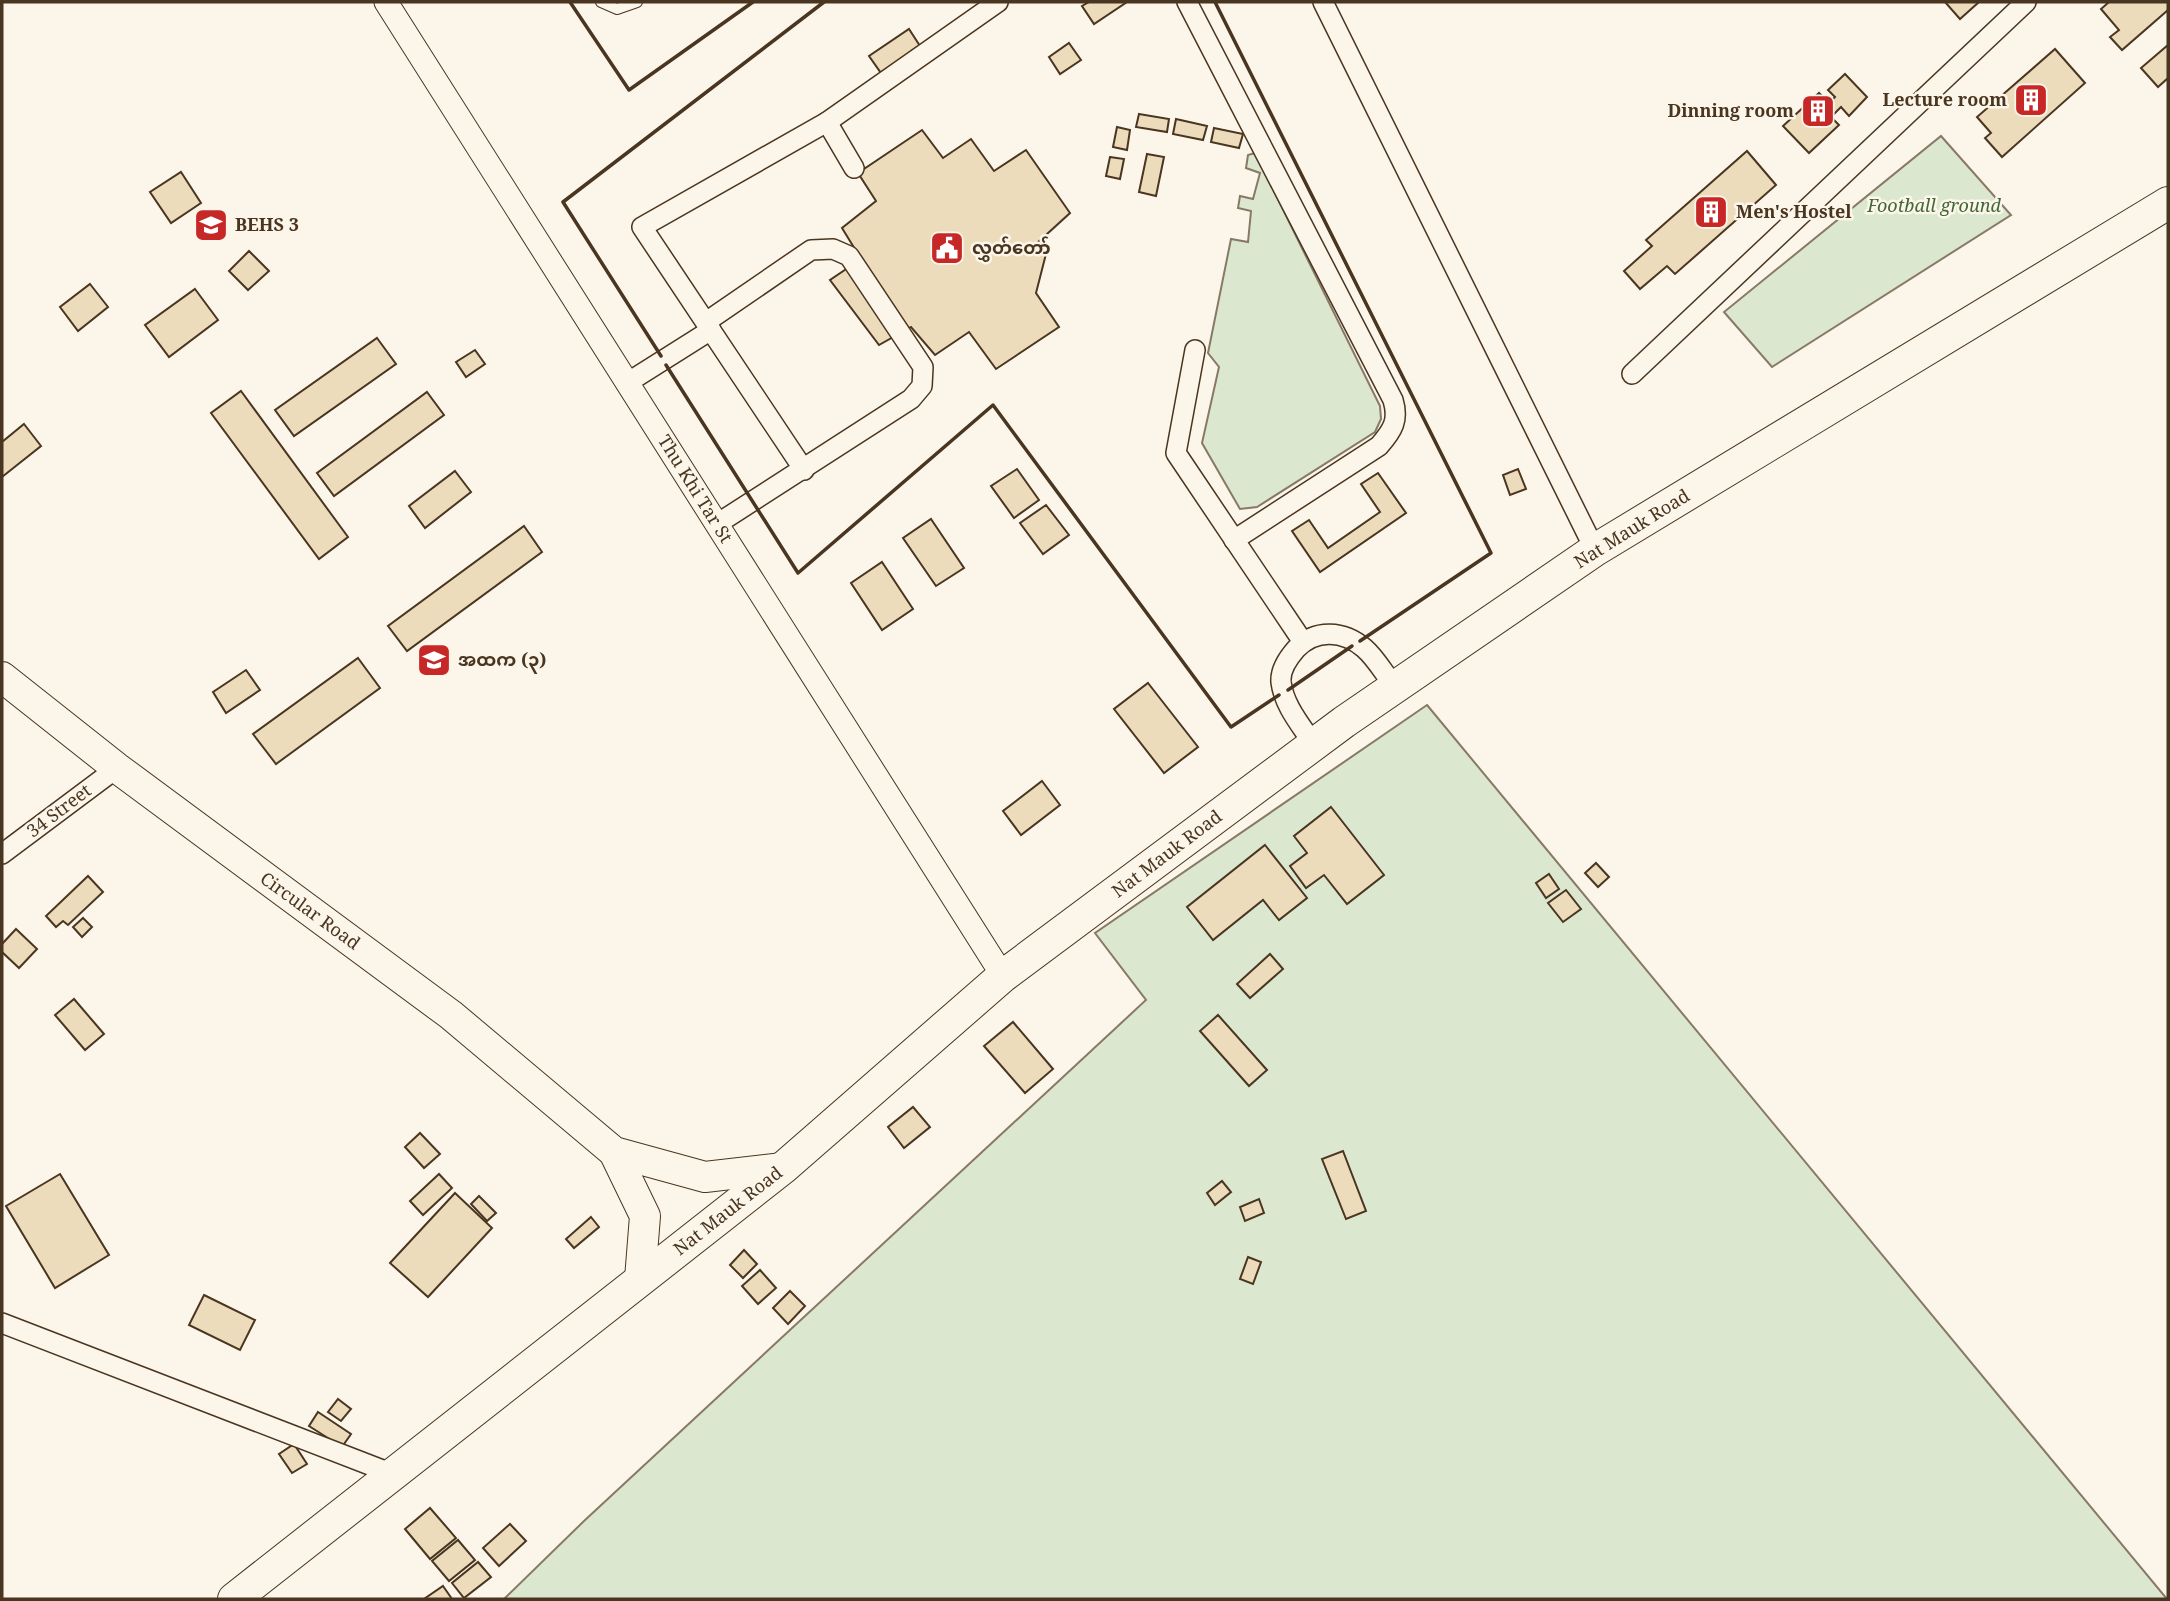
<svg xmlns="http://www.w3.org/2000/svg" width="2170" height="1601" font-family="'Noto Serif','Noto Sans Myanmar',serif">
	<style>
		.green { fill: #dce7d0; stroke: #887966; stroke-width: 2 }
		.building { fill: #ecdcbc; stroke: #4a3520; stroke-width: 2 }
		.lines { fill: none; stroke-linecap: round; stroke-linejoin: round }
		.service-casing { stroke: #4a3520; stroke-width: 12 }
		.minor-casing { stroke: #4a3520; stroke-width: 22 }
		.tertiary-casing { stroke: #4a3520; stroke-width: 25 }
		.primary-casing { stroke: #4a3520; stroke-width: 32 }
		.trunk-casing { stroke: #4a3520; stroke-width: 34 }
		.service { stroke: #fbf6e9; stroke-width: 10 }
		.minor { stroke: #fbf6e9; stroke-width: 19 }
		.tertiary { stroke: #fbf6e9; stroke-width: 23 }
		.primary { stroke: #fbf6e9; stroke-width: 30 }
		.trunk { stroke: #fbf6e9; stroke-width: 32 }
		.wall { stroke: #4a3520; stroke-width: 3.5 }
		.labels { text-anchor: middle; stroke-width: 5; stroke-linejoin: round; paint-order: stroke }
		.poi-label { font-size: 18px; font-weight: bold; fill: #4a3520; stroke: #fbf6e9; text-anchor: start }
		.park-label { font-size: 18px; font-style: italic; fill: #436837; stroke: #fbf6e9 }
		.street-label { font-size: 18px; fill: #4a3520; stroke: #fbf6e9 }
	</style>
	<rect width="100%" height="100%" fill="#fbf6e9"/>
	<g class="green">
		<polygon points="1941,136 2011,215 1772,367 1724,312"/>
		<polygon points="1255,153 1380,406 1381,419 1375,432 1257,507 1240,509 1202,443 1219,367 1208,353 1231,239 1248,242 1251,211 1238,208 1240,196 1253,199 1260,173 1246,168 1248,155"/>
		<polygon points="1427,705 2167,1599 504,1599 584,1521 1146,1000 1095,933"/>
	</g>
	<g class="building">
		<polygon points="1089,2 1127,2 1094,24 1082,6"/>
		<polygon points="1945,2 1979,2 1960,19"/>
		<polygon points="2109,2 2168,2 2168,10 2122,50 2110,37 2119,30 2101,9"/>
		<polygon points="909,29 920,46 881,73 869,56"/>
		<polygon points="1069,43 1081,60 1060,74 1049,57"/>
		<polygon points="2168,45 2168,78 2158,87 2141,68"/>
		<polygon points="2055,49 2085,83 2002,157 1985,138 1991,133 1977,117"/>
		<polygon points="1845,74 1867,97 1849,116 1841,107 1831,117 1839,125 1809,153 1783,126 1819,93 1829,103 1835,97 1828,90"/>
		<polygon points="1139,114 1169,119 1167,132 1136,127"/>
		<polygon points="1176,119 1207,126 1203,140 1173,134"/>
		<polygon points="1117,127 1130,130 1127,150 1113,147"/>
		<polygon points="1214,128 1243,134 1239,148 1211,142"/>
		<polygon points="922,130 943,158 971,139 994,171 1026,150 1070,213 1035,245 1047,250 1036,293 1059,327 996,369 969,332 935,355 911,327 879,345 830,280 861,259 842,228 876,201 858,173"/>
		<polygon points="1747,151 1776,185 1675,274 1667,266 1640,289 1624,271 1652,246 1646,240"/>
		<polygon points="1147,154 1164,157 1156,196 1139,192"/>
		<polygon points="1110,157 1124,159 1120,179 1106,176"/>
		<polygon points="181,172 201,203 171,223 150,192"/>
		<polygon points="249,251 269,271 248,290 229,271"/>
		<polygon points="90,284 108,307 78,331 60,307"/>
		<polygon points="195,289 218,320 169,357 145,325"/>
		<polygon points="377,338 396,364 294,436 275,410"/>
		<polygon points="475,350 485,364 466,377 456,362"/>
		<polygon points="241,391 348,537 319,559 211,413"/>
		<polygon points="427,392 444,415 334,496 317,473"/>
		<polygon points="24,424 41,446 2,477 2,442"/>
		<polygon points="1017,469 1039,500 1014,518 991,486"/>
		<polygon points="1518,469 1526,489 1510,495 1503,475"/>
		<polygon points="455,471 471,492 425,528 409,506"/>
		<polygon points="1378,473 1406,513 1320,572 1292,531 1309,520 1328,548 1380,512 1361,484"/>
		<polygon points="1046,505 1069,535 1043,554 1020,523"/>
		<polygon points="931,519 964,568 936,586 903,538"/>
		<polygon points="524,526 542,552 407,651 388,626"/>
		<polygon points="882,562 913,609 882,630 851,583"/>
		<polygon points="358,658 380,688 276,764 253,734"/>
		<polygon points="246,670 260,690 226,713 213,692"/>
		<polygon points="1148,683 1198,747 1164,773 1114,709"/>
		<polygon points="1042,781 1060,805 1021,835 1003,811"/>
		<polygon points="1331,807 1384,875 1347,904 1324,875 1306,888 1290,866 1307,853 1294,836"/>
		<polygon points="1265,845 1307,898 1279,920 1263,900 1213,940 1187,907"/>
		<polygon points="1596,863 1609,877 1598,887 1585,873"/>
		<polygon points="1549,874 1559,889 1546,898 1536,883"/>
		<polygon points="88,876 103,892 68,925 63,921 56,927 46,916"/>
		<polygon points="1566,890 1581,909 1563,922 1548,903"/>
		<polygon points="83,918 92,927 82,937 73,927"/>
		<polygon points="16,929 37,949 19,968 2,952 2,944"/>
		<polygon points="1270,954 1283,969 1250,998 1237,984"/>
		<polygon points="74,999 104,1034 85,1050 55,1015"/>
		<polygon points="1218,1015 1267,1070 1249,1086 1200,1031"/>
		<polygon points="1013,1022 1053,1069 1025,1093 984,1046"/>
		<polygon points="913,1107 930,1127 904,1148 888,1127"/>
		<polygon points="420,1133 440,1154 424,1168 405,1147"/>
		<polygon points="1343,1151 1366,1211 1346,1219 1322,1159"/>
		<polygon points="60,1174 109,1255 55,1288 6,1206"/>
		<polygon points="439,1174 452,1188 423,1215 410,1201"/>
		<polygon points="1222,1181 1231,1192 1215,1205 1207,1193"/>
		<polygon points="455,1193 492,1228 428,1297 390,1263"/>
		<polygon points="479,1196 496,1213 487,1221 471,1204"/>
		<polygon points="1259,1199 1264,1213 1245,1221 1240,1207"/>
		<polygon points="591,1217 599,1227 574,1248 566,1239"/>
		<polygon points="744,1250 757,1264 743,1278 730,1265"/>
		<polygon points="1248,1257 1261,1262 1253,1284 1240,1279"/>
		<polygon points="760,1270 776,1288 758,1304 742,1286"/>
		<polygon points="790,1291 805,1306 788,1324 773,1308"/>
		<polygon points="204,1295 255,1320 240,1350 189,1325"/>
		<polygon points="338,1399 351,1409 341,1421 328,1412"/>
		<polygon points="318,1412 351,1434 342,1447 309,1426"/>
		<polygon points="294,1444 307,1464 292,1473 279,1454"/>
		<polygon points="430,1508 456,1538 430,1559 405,1529"/>
		<polygon points="510,1524 526,1541 499,1566 483,1548"/>
		<polygon points="458,1540 475,1560 449,1581 432,1561"/>
		<polygon points="478,1562 491,1577 464,1598 452,1583"/>
		<polygon points="443,1586 452,1599 424,1599"/>
	</g>
	<g class="lines">
		<g class="service-casing">
			<polyline id="service" points="601,2 617,9 637,2"/>
		</g>
		<g class="minor-casing">
			<g id="minor">
				<path d="M1187 2 1393 400C1399 420 1393 430 1379 446L1234 540"/>
				<polyline points="1323,2 1595,550"/>
				<polyline points="827,122 854,168"/>
				<polyline points="706,322 811,250 833,249 849,256 923,367 922,386 911,399 717,524"/>
				<polyline points="1195,350 1176,453 1303,642"/>
				<polyline points="1632,374 2026,2"/>
				<polyline points="627,383 711,330"/>
				<polyline points="804,470 642,227 827,122 998,2"/>
				<path d="M1314 745C1301 725 1284 706 1281 682 1280 670 1289 657 1296 649 1316 628 1344 631 1364 648 1376 658 1385 675 1395 687"/>
				<polyline points="2,854 117,768"/>
				<polyline points="2,1323 393,1474"/>
			</g>
		</g>
		<g class="tertiary-casing">
			<polyline id="tertiary" points="386,2 1003,976"/>
		</g>
		<g class="primary-casing">
			<g id="primary">
				<polyline points="2,677 117,768 451,1015 614,1152 705,1177 783,1168"/>
				<polyline points="614,1152 645,1216 640,1279"/>
			</g>
		</g>
		<g class="trunk-casing">
			<polyline id="trunk" points="234,1599 783,1168 1003,976 1344,722 1595,550 2168,203"/>
		</g>
		<use href="#service" class="service"/>
		<use href="#minor" class="minor"/>
		<use href="#tertiary" class="tertiary"/>
		<use href="#primary" class="primary"/>
		<use href="#trunk" class="trunk"/>
		<g class="wall">
			<polyline points="570,2 629,90 753,2"/>
			<polyline points="1215,2 1491,553 1360,641"/>
			<polyline points="661,356 563,202 824,2"/>
			<polyline points="666,365 798,573 993,405 1231,727 1279,695"/>
			<polyline points="1288,690 1352,646"/>
		</g>
	</g>
	<defs>
		<g id="building-square" transform="scale(1.75)"><rect x="-9" y="-9" width="18" height="18" rx="4" fill="#c62828" stroke="#fbf6e9"/><path d="M-4-6H4V6H1V3H-1V6H-4ZM-2.5-4.3h1.7v1.8h-1.7ZM.8-4.3h1.7v1.8H.8ZM-2.5-1h1.7V.8h-1.7ZM.8-1h1.7V.8H.8Z" fill="#fff"/></g>
		<g id="school-square" transform="scale(1.75)"><rect x="-9" y="-9" width="18" height="18" rx="4" fill="#c62828" stroke="#fbf6e9"/><path d="M0-5L7-2L0 1L-7-2ZM-4 1L0 2.5L4 1V4Q0 6-4 4Z" fill="#fff"/></g>
		<g id="civic-square" transform="scale(1.75)"><rect x="-9" y="-9" width="18" height="18" rx="4" fill="#c62828" stroke="#fbf6e9"/><path d="M-.6-6.5H3V-4.5H.6V-3L4-1V1h2V6H-6V1h2V-1L-.6-3ZM-1.2 2.5V6h2.4V2.5Z" fill="#fff"/></g>
	</defs>
	<g fill-rule="evenodd">
		<use href="#building-square" x="2031" y="100"/>
		<use href="#building-square" x="1818" y="111"/>
		<use href="#building-square" x="1711" y="212"/>
		<use href="#school-square" x="211" y="225"/>
		<use href="#civic-square" x="947" y="248"/>
		<use href="#school-square" x="434" y="660"/>
	</g>
	<g class="labels">
		<g class="poi-label">
			<text x="2007" y="106" text-anchor="end">Lecture room</text>
			<text x="1794" y="117" text-anchor="end">Dinning room</text>
			<text x="1736" y="218">Men's Hostel</text>
			<text x="235" y="231">BEHS 3</text>
			<text x="972" y="254">လွှတ်တော်</text>
			<text x="458" y="666">အထက (၃)</text>
		</g>
		<g class="park-label">
			<text x="1934" y="212">Football ground</text>
		</g>
		<g class="street-label">
			<text transform="translate(695 489) rotate(58)" y="6">Thu Khi Tar St</text>
			<text transform="translate(1632 529) rotate(-32)" y="6">Nat Mauk Road</text>
			<text transform="translate(59 811) rotate(-37)" y="6">34 Street</text>
			<text transform="translate(1167 854) rotate(-37)" y="6">Nat Mauk Road</text>
			<text transform="translate(310 911) rotate(36)" y="6">Circular Road</text>
			<text transform="translate(728 1211) rotate(-38)" y="6">Nat Mauk Road</text>
		</g>
	</g>
	<rect width="2170" height="1601" fill="none" stroke="#4a3520" stroke-width="7"/>
</svg>
